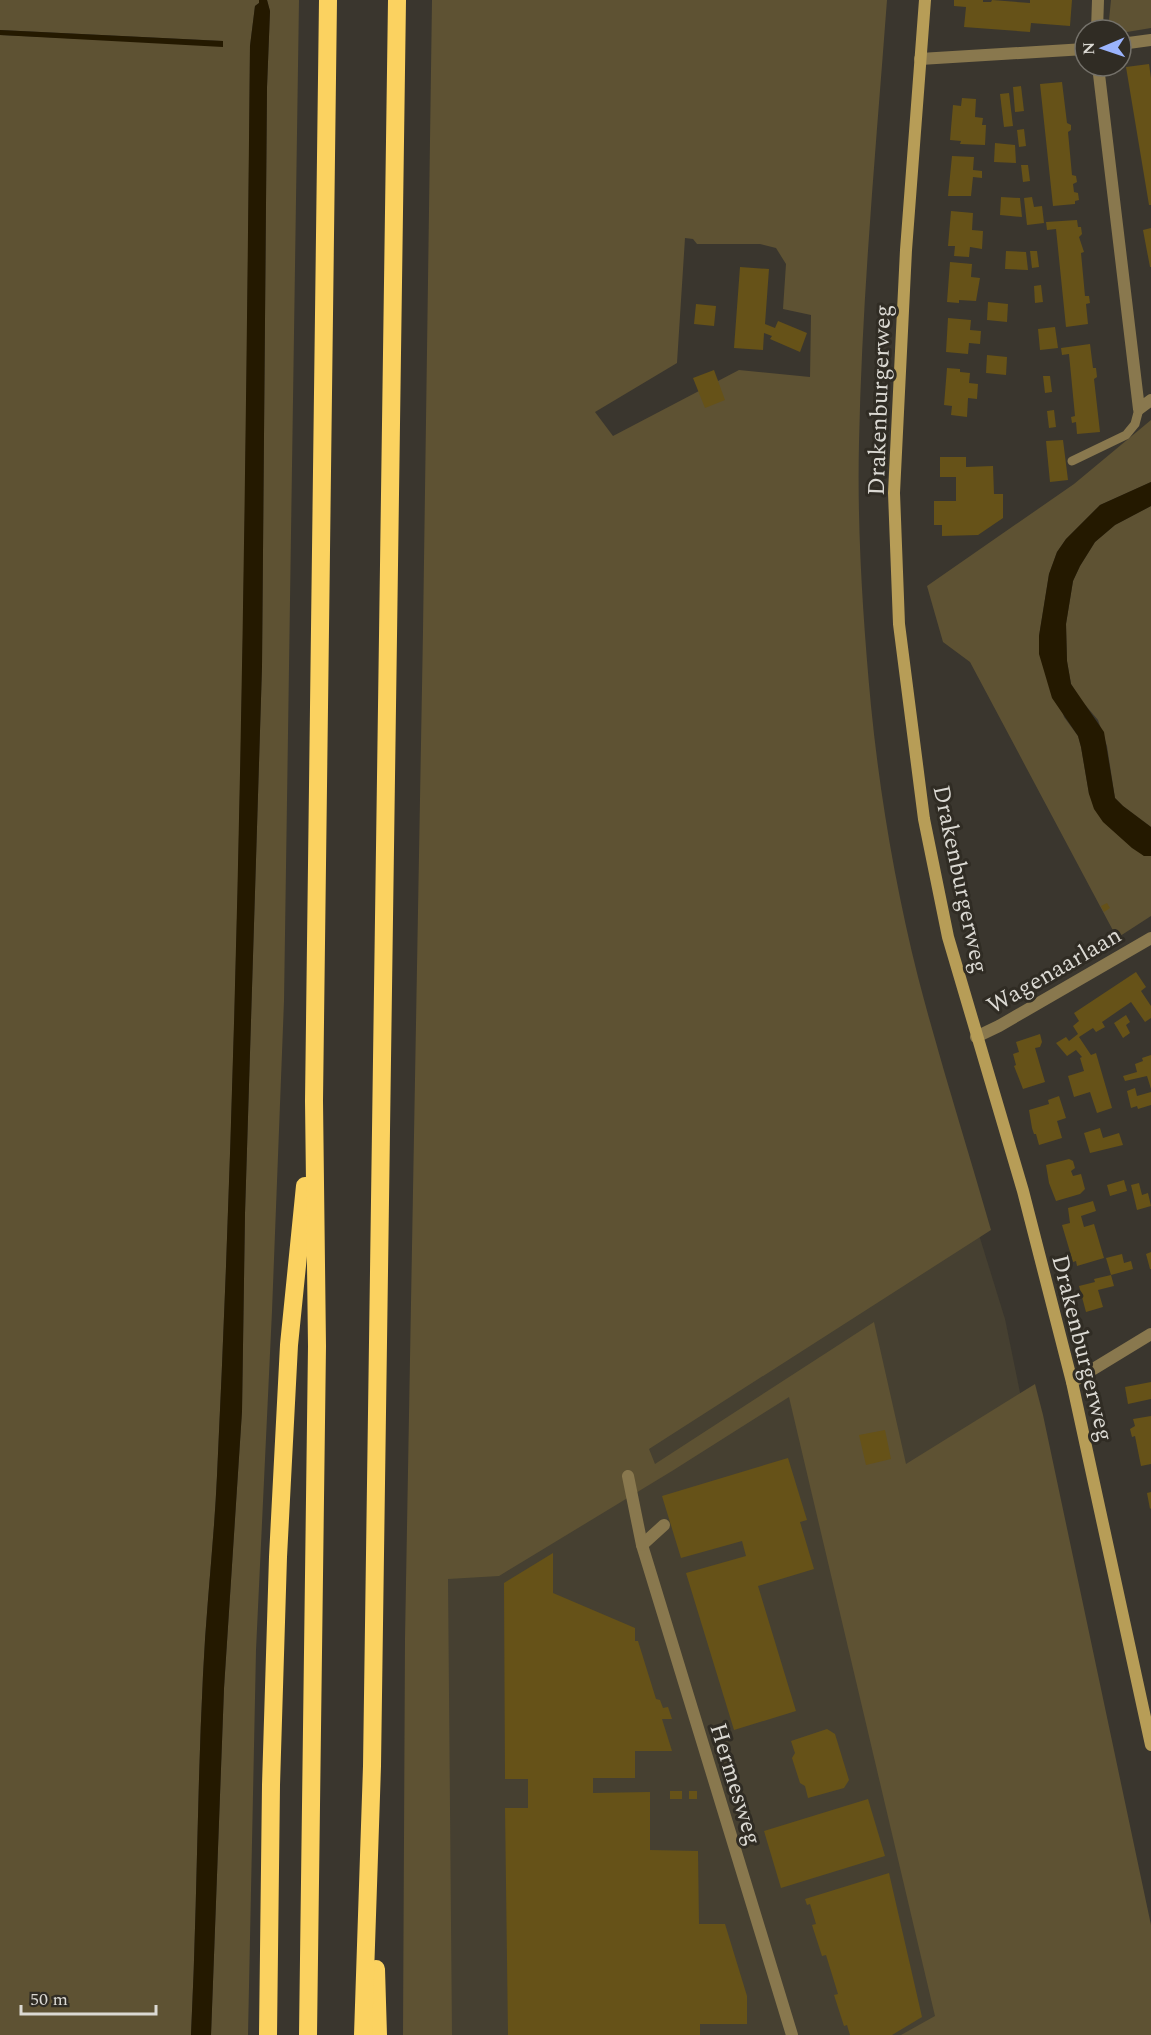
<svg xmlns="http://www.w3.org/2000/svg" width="1151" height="2035" font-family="Spectral,serif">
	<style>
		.built { fill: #464031 }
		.green { fill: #5e5233; fill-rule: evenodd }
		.water { fill: #241900 }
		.building { fill: #665218 }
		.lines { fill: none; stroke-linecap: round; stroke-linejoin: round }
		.service { stroke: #89784e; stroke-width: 9 }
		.minor { stroke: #89784e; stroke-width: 12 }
		.secondary { stroke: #b79d57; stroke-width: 12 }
		.motorway { stroke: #fbd260; stroke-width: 18 }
		.labels { text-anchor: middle; stroke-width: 6; stroke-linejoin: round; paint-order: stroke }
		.street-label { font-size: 24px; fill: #dbd9d3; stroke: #302c24 }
	</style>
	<rect width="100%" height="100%" fill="#3a362e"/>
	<polygon class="built" points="971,1209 1005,1319 1151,2035 435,2035 439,1543"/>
	<g class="green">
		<path d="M0 0H259V3L255 6 250 46C246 523 240 1000 217 1476 214 1542 206 1609 203 1675 197 1795 197 1915 191 2035H0V35L108 40 223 41 0 30Z"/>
		<polygon points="267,0 299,0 284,1001 272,1311 256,1650 248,2035 211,2035 224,1688 242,1411 245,1213 262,666 267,87 270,11"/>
		<path d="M432 0H887C876 148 862 295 859 443 857 531 863 619 871 706 880 797 896 889 918 977 940 1062 967 1146 991 1230L649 1449 655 1464 874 1322 906 1464 1035 1384 1043 1415 1151 1925V2035H901L935 2016 789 1397 672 1471 499 1576 448 1579 452 2035H403L405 1639 423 631ZM685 238 693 239 697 244H760L776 248 786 264 783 309 811 315 810 377 739 370 613 436 595 412 677 363Z"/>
		<polygon points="1111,0 1151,0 1151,28 1121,33 1121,30 1108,30"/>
		<polygon points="1151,420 1151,482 1100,505 1066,539 1057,552 1049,574 1039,636 1064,717 1078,736 1081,747 1089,794 1144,856 1151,856 1151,916 1117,938 970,662 943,642 927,586 1074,484"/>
		<polygon points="1151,506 1151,827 1123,806 1115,798 1107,746 1098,720 1081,700 1071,684 1067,661 1066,624 1073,581 1080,566 1095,542 1115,525"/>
	</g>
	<g class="water">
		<path d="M259 0H267L270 11 267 87 262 666 245 1213 242 1411 224 1688 211 2035H191C197 1915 197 1795 203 1675 206 1609 214 1542 217 1476 240 1000 245 523 250 46L255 6 259 3Z"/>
		<polygon points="0,30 223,41 223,47 0,35"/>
		<polygon points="1151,482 1151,506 1115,525 1095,542 1080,566 1073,581 1066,624 1067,661 1071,684 1104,732 1115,798 1123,806 1151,827 1151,856 1144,856 1132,848 1103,822 1094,809 1089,794 1081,747 1078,736 1052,698 1039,654 1039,636 1049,574 1057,552 1066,539 1100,505"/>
	</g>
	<g class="building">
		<polygon points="954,0 983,0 983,2 991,2 992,0 1030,3 1030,0 1072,0 1070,26 1031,23 1030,32 964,27 966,7 954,6"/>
		<polygon points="1149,64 1151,78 1151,205 1149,205 1126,67"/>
		<polygon points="1062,82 1067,123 1071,125 1071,130 1068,132 1072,175 1076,176 1077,182 1073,184 1074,192 1078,193 1079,200 1075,201 1075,204 1053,206 1040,84"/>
		<polygon points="1021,86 1024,111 1015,112 1013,87"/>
		<polygon points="1009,93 1013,126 1004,127 1000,94"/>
		<polygon points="962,98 976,99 975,117 983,118 982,125 986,125 985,145 960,144 961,141 950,140 953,105 961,106"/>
		<polygon points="1024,129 1026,146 1019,147 1017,130"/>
		<polygon points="995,143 1015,145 1016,163 994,162"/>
		<polygon points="952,156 974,157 973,170 982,171 982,178 973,177 971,196 948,196"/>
		<polygon points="1021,165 1028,165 1030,181 1023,182"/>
		<polygon points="1001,197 1020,198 1022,217 1000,215"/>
		<polygon points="1032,197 1034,207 1042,206 1044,223 1027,225 1024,198"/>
		<polygon points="951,211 973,213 972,230 983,231 982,249 970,247 969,257 954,256 955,246 948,246"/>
		<polygon points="1077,220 1078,227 1081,227 1082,234 1079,237 1084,252 1081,253 1085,296 1089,296 1090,303 1086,304 1088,324 1066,327 1056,229 1047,230 1046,222"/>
		<polygon points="1151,228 1151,267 1150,267 1143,230"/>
		<polygon points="1006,251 1026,252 1028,270 1005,269"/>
		<polygon points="1030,251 1037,251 1039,267 1032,268"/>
		<polygon points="950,262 972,264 971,277 980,278 976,301 959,300 959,303 947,302"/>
		<polygon points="740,267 769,269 765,324 775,328 778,321 807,333 800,352 770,339 772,336 764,333 763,350 734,348"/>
		<polygon points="1041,285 1043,302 1035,303 1034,286"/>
		<polygon points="988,302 1008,304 1007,322 987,320"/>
		<polygon points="696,304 716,306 714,326 694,324"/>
		<polygon points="948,318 971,320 970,330 981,331 980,344 969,343 968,354 946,352"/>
		<polygon points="1055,327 1058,348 1040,350 1038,329"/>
		<polygon points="1090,344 1093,368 1096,368 1097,377 1094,379 1100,432 1077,434 1076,422 1072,423 1071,417 1075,416 1069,354 1062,355 1061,348"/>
		<polygon points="987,355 1007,357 1006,375 986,373"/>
		<polygon points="947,368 960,369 960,372 970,373 969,383 978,384 977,399 968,398 967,417 951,415 952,406 944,405"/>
		<polygon points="714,370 725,400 705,408 693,378"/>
		<polygon points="1043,376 1050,376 1052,392 1045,393"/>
		<polygon points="1054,410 1056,427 1049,428 1047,411"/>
		<polygon points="1063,440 1068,480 1050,482 1046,441"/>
		<polygon points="940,457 966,457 966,467 993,466 994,494 1003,494 1003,518 978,535 942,536 942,525 934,525 934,501 956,501 956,477 940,477"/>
		<polygon points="1107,903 1110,908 1104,912 1101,906"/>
		<polygon points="1136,972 1146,987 1141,991 1151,1006 1151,1018 1145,1022 1131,1002 1102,1022 1105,1027 1096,1032 1093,1028 1079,1037 1091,1055 1096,1053 1112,1108 1097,1113 1090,1092 1074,1097 1068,1076 1084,1071 1080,1058 1082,1057 1076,1050 1067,1056 1056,1043 1066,1037 1069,1041 1078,1034 1073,1026 1079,1021 1074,1013"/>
		<polygon points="1126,1015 1130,1022 1126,1025 1130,1033 1123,1038 1114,1023"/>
		<polygon points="1040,1034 1042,1042 1040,1047 1035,1048 1045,1082 1023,1089 1014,1066 1016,1065 1013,1054 1019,1052 1016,1042"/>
		<polygon points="1151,1055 1151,1089 1147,1076 1125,1081 1123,1076 1137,1072 1135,1064 1143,1061 1142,1058"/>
		<polygon points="1135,1088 1137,1096 1151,1092 1151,1105 1138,1109 1137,1106 1131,1108 1127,1091"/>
		<polygon points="1059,1096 1066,1118 1057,1121 1062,1138 1039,1145 1036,1134 1034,1134 1032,1128 1029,1110 1049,1104 1048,1100"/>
		<polygon points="1100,1128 1103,1138 1119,1133 1123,1145 1090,1153 1084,1133"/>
		<polygon points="1069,1159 1073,1161 1075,1168 1071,1171 1073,1176 1081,1174 1085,1189 1080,1194 1056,1201 1049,1183 1046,1165"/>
		<polygon points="1124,1180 1127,1191 1110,1196 1107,1185"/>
		<polygon points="1139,1183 1142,1195 1148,1193 1151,1206 1137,1210 1131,1185"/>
		<polygon points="1093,1201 1096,1211 1081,1216 1084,1227 1094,1224 1104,1258 1077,1266 1076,1261 1073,1262 1062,1225 1070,1223 1068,1208"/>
		<polygon points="1151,1252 1151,1269 1150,1269 1146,1254"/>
		<polygon points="1122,1254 1124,1263 1131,1261 1133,1269 1111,1275 1106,1258"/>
		<polygon points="1111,1275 1114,1286 1098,1290 1103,1307 1086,1312 1079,1286 1095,1282 1094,1279"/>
		<polygon points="1151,1382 1151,1399 1128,1404 1125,1387"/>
		<polygon points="1151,1416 1151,1464 1141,1466 1135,1436 1132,1437 1130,1429 1135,1426 1133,1419"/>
		<polygon points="885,1430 891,1459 866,1465 859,1435"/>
		<polygon points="788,1458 807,1520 800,1522 814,1569 758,1586 796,1711 734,1730 686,1573 746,1556 742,1541 681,1558 662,1496"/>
		<polygon points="1151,1492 1151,1508 1150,1509 1147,1493"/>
		<polygon points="553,1553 553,1593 635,1628 635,1641 638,1641 656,1699 660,1700 663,1708 668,1707 672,1719 662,1719 672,1751 635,1751 635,1778 593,1778 593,1793 650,1792 650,1850 698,1851 699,1924 725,1924 747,1996 747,2024 700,2024 700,2035 508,2035 505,1808 528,1808 528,1779 505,1779 504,1583"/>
		<polygon points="827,1729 835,1734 849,1780 844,1788 808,1798 805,1786 800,1783 792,1758 795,1753 791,1741"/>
		<rect x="670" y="1791" width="12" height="8"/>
		<rect x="689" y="1791" width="8" height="8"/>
		<polygon points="868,1799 885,1856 781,1888 764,1831"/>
		<polygon points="889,1873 922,2017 892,2035 850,2035 847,2025 844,2026 834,1995 838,1994 826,1955 822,1956 812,1925 816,1924 810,1904 807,1905 805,1899"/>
	</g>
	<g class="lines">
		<polyline class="service" points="1072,461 1126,435 1135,424 1139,409"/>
		<g class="minor">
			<polyline points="1097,30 1098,0"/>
			<polyline points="1121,44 1151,40"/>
			<polyline points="920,59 1085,49"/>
			<polyline points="1098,66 1139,409 1151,400"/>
			<polyline points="976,1037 999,1026 1151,938"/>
			<polyline points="1072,1382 1151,1334"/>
			<polyline points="628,1476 642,1545 792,2035"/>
			<polyline points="642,1545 664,1525"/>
		</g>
		<polyline class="secondary" points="925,0 906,250 894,493 899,624 924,819 948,937 1023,1191 1072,1382 1151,1745"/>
		<g class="motorway">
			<polyline points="376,1969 378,2035"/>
			<polyline points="268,2035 271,1785 278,1557 289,1345 305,1186"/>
			<polyline points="308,2035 317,1346 314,1101 328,0"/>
			<polyline points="363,2035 372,1766 397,0"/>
		</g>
	</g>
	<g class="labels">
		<g class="street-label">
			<text transform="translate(879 400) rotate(-88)" y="8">Drakenburgerweg</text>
			<text transform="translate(961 879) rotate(78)" y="8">Drakenburgerweg</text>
			<text transform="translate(1054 970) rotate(-30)" y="8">Wagenaarlaan</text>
			<text transform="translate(1083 1348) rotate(76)" y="8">Drakenburgerweg</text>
			<text transform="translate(736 1784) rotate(73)" y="8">Hermesweg</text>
		</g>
	</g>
	<g transform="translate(1103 48) rotate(268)"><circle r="28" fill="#302c24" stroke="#74716a" stroke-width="1.5"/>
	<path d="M0-4.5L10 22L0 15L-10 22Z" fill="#9bb4fd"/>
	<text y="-9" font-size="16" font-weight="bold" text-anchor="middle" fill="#dbd9d3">N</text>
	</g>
	<path d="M21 2005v9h135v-9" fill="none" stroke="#dbd9d3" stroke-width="3"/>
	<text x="30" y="2005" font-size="18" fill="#dbd9d3" stroke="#302c24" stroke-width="4.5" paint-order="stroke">50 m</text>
</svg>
